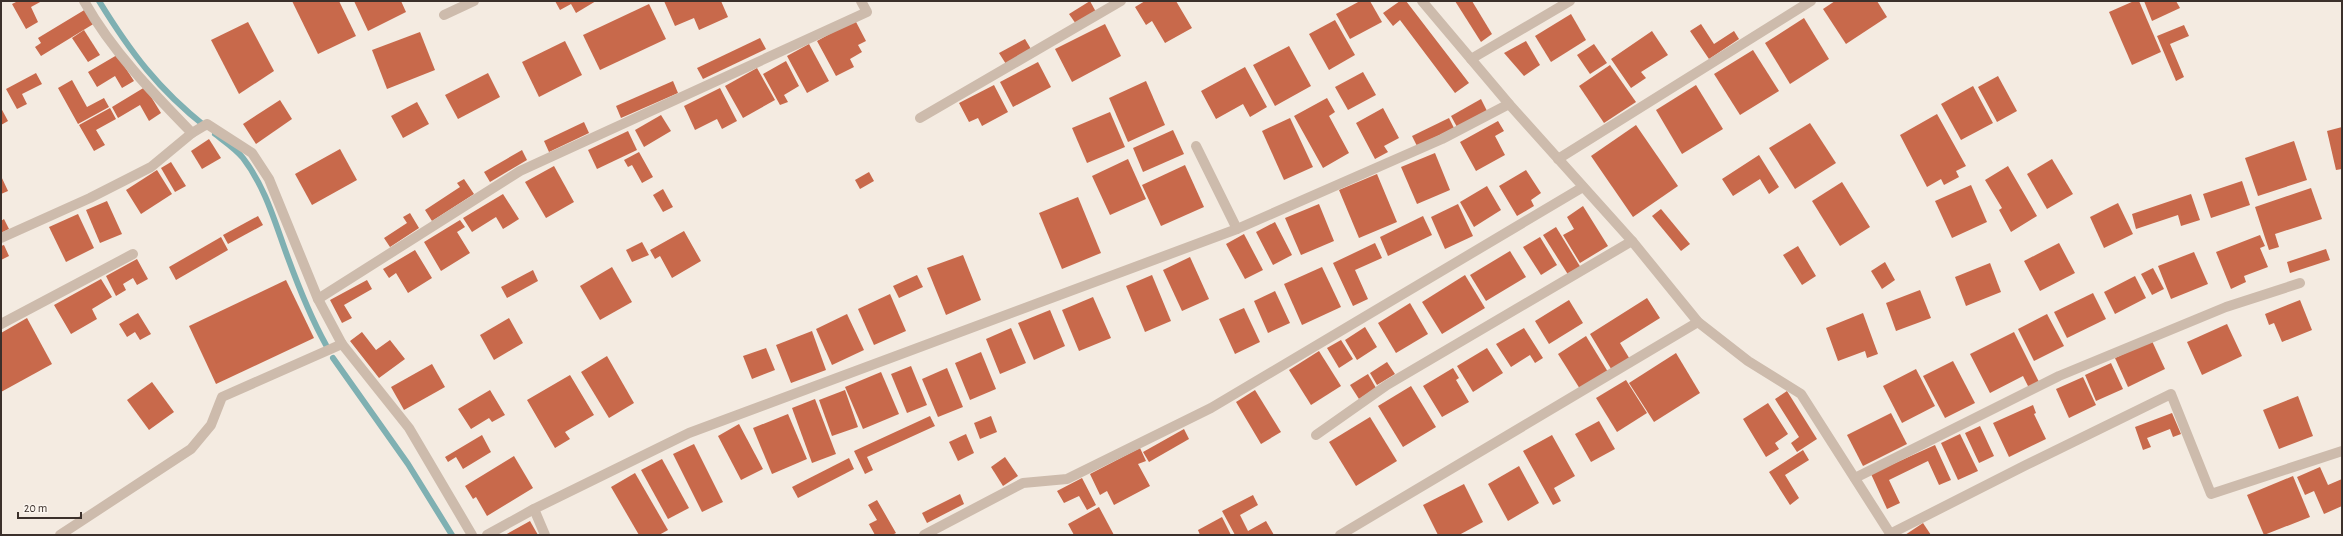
<svg xmlns="http://www.w3.org/2000/svg" width="2343" height="536" font-family="'Alegreya Sans',sans-serif">
	<style>
		.lines { fill: none; stroke-linecap: round; stroke-linejoin: round }
		.stream { stroke: #7fb0b2; stroke-width: 6 }
		.building { fill: #c8694b }
		.minor { stroke: #cdbbac; stroke-width: 10 }
	</style>
	<rect width="100%" height="100%" fill="#f4ebe1"/>
	<g class="lines">
		<g class="stream">
			<path d="M99 1C131 53 158 89 206 127"/>
			<path d="M215 134C224 141 236 149 243 158 266 188 275 223 288 258 299 288 311 318 326 345"/>
			<polyline points="333,358 408,464 452,535"/>
		</g>
	</g>
	<g class="building">
		<polygon points="18,1 42,1 31,7 38,22 26,29 12,4"/>
		<polygon points="292,1 339,1 356,36 318,54"/>
		<polygon points="354,1 401,1 406,12 368,31"/>
		<polygon points="555,1 596,1 576,13 571,4 560,10"/>
		<polygon points="664,1 721,1 728,17 699,30 694,18 675,26"/>
		<polygon points="1090,1 1096,12 1076,24 1069,14"/>
		<polygon points="1145,1 1176,1 1192,28 1165,43 1152,21 1146,25 1135,7"/>
		<polygon points="1360,1 1370,1 1382,22 1350,39 1336,14"/>
		<polygon points="1400,1 1406,1 1469,83 1455,93 1400,20 1393,26 1383,13"/>
		<polygon points="1455,1 1472,1 1492,34 1481,42"/>
		<polygon points="1835,1 1877,1 1887,17 1846,44 1823,9"/>
		<polygon points="2134,1 2139,1 2161,52 2132,65 2109,12"/>
		<polygon points="2144,1 2176,1 2180,8 2152,21"/>
		<polygon points="649,4 666,39 600,70 583,35"/>
		<polygon points="86,9 95,23 41,56 35,47 41,43 38,38"/>
		<polygon points="1571,14 1586,40 1551,62 1535,36"/>
		<polygon points="1804,18 1829,59 1790,84 1765,43"/>
		<polygon points="855,20 866,41 858,45 862,52 850,59 854,67 836,76 817,41"/>
		<polygon points="1335,20 1355,55 1329,70 1309,34"/>
		<polygon points="248,22 274,71 239,94 211,40"/>
		<polygon points="1105,24 1121,56 1072,82 1055,49"/>
		<polygon points="1701,24 1714,44 1734,31 1739,39 1709,59 1690,31"/>
		<polygon points="2184,25 2189,36 2170,44 2184,77 2176,81 2157,36"/>
		<polygon points="84,30 100,55 88,62 72,38"/>
		<polygon points="1652,31 1668,55 1641,72 1646,78 1631,88 1611,59"/>
		<polygon points="420,32 435,70 387,89 372,50"/>
		<polygon points="760,38 766,49 703,79 697,68"/>
		<polygon points="1025,39 1031,49 1006,64 999,53"/>
		<polygon points="565,41 582,75 539,97 522,62"/>
		<polygon points="1526,41 1540,65 1524,76 1504,53"/>
		<polygon points="809,44 829,81 807,93 787,56"/>
		<polygon points="1594,44 1607,63 1590,74 1577,55"/>
		<polygon points="1289,46 1311,86 1275,106 1253,65"/>
		<polygon points="1753,50 1779,91 1740,115 1714,74"/>
		<polygon points="117,55 134,81 122,88 115,76 97,87 88,72"/>
		<polygon points="786,61 799,86 784,95 788,102 780,105 763,74"/>
		<polygon points="1038,62 1051,87 1013,107 1000,82"/>
		<polygon points="1610,65 1636,102 1604,123 1579,86"/>
		<polygon points="1245,67 1267,107 1250,117 1243,104 1216,119 1201,91"/>
		<polygon points="757,68 775,100 743,118 725,86"/>
		<polygon points="1363,72 1376,95 1348,110 1335,87"/>
		<polygon points="36,73 42,84 22,94 27,104 17,109 6,89"/>
		<polygon points="488,73 500,97 458,119 445,95"/>
		<polygon points="1998,76 2017,111 1997,122 1978,87"/>
		<polygon points="72,80 87,107 104,98 109,107 78,124 58,88"/>
		<polygon points="673,81 678,93 621,118 616,106"/>
		<polygon points="1146,81 1165,125 1128,142 1109,98"/>
		<polygon points="994,85 1008,112 982,126 978,118 969,122 959,103"/>
		<polygon points="1696,85 1723,129 1682,154 1656,110"/>
		<polygon points="1973,86 1993,123 1961,140 1941,104"/>
		<polygon points="145,87 161,113 149,121 140,105 118,118 112,107"/>
		<polygon points="720,88 737,121 722,129 717,119 695,130 684,106"/>
		<polygon points="1327,98 1335,112 1329,116 1349,153 1323,168 1294,116"/>
		<polygon points="1481,99 1487,111 1457,127 1451,116"/>
		<polygon points="280,100 292,119 256,144 243,124"/>
		<polygon points="417,102 429,124 403,138 391,116"/>
		<polygon points="1,108 8,121 1,125"/>
		<polygon points="110,108 116,119 96,130 105,145 94,151 79,125"/>
		<polygon points="1383,108 1399,138 1384,146 1388,152 1375,159 1356,123"/>
		<polygon points="1110,112 1125,147 1087,163 1072,128"/>
		<polygon points="1937,114 1966,166 1956,171 1959,177 1944,185 1941,179 1927,187 1900,135"/>
		<polygon points="661,115 671,131 644,147 635,130"/>
		<polygon points="1290,118 1313,167 1284,180 1262,131"/>
		<polygon points="1449,118 1454,128 1417,146 1412,136"/>
		<polygon points="1498,121 1504,131 1495,136 1505,155 1476,171 1460,142"/>
		<polygon points="584,122 589,133 549,152 544,141"/>
		<polygon points="1810,123 1836,163 1795,189 1769,148"/>
		<polygon points="1636,125 1678,186 1633,217 1591,156"/>
		<polygon points="2342,127 2342,169 2336,170 2327,131"/>
		<polygon points="1173,130 1184,154 1143,172 1133,148"/>
		<polygon points="628,131 637,150 597,169 588,150"/>
		<polygon points="209,139 221,158 202,169 191,151"/>
		<polygon points="2294,141 2307,180 2258,196 2245,158"/>
		<polygon points="340,149 357,180 312,205 295,174"/>
		<polygon points="522,150 527,160 490,182 484,172"/>
		<polygon points="639,152 653,177 642,183 632,165 628,167 624,160"/>
		<polygon points="1435,153 1450,190 1417,204 1401,167"/>
		<polygon points="1759,155 1779,187 1769,194 1760,179 1733,196 1722,179"/>
		<polygon points="1128,159 1146,199 1110,215 1092,176"/>
		<polygon points="2052,159 2073,194 2047,209 2027,174"/>
		<polygon points="171,162 186,186 175,192 161,168"/>
		<polygon points="1185,165 1204,207 1161,226 1142,185"/>
		<polygon points="554,166 574,202 546,218 525,182"/>
		<polygon points="2008,166 2037,216 2011,232 1999,210 2002,208 1985,180"/>
		<polygon points="157,170 172,194 141,214 126,190"/>
		<polygon points="1526,170 1541,193 1531,200 1534,206 1517,216 1499,186"/>
		<polygon points="869,172 874,181 860,189 855,180"/>
		<polygon points="1377,174 1397,222 1359,238 1339,190"/>
		<polygon points="1,176 8,191 1,194"/>
		<polygon points="464,179 474,194 432,221 425,210 460,187 457,183"/>
		<polygon points="2242,181 2250,205 2211,218 2203,194"/>
		<polygon points="1842,182 1870,227 1840,246 1812,201"/>
		<polygon points="1971,185 1987,222 1952,238 1935,201"/>
		<polygon points="1487,186 1501,210 1474,227 1460,202"/>
		<polygon points="2311,188 2322,219 2275,234 2279,247 2269,250 2255,207"/>
		<polygon points="663,189 673,207 663,212 653,195"/>
		<polygon points="503,194 519,219 503,229 496,217 472,232 463,218"/>
		<polygon points="2191,194 2200,220 2181,226 2178,215 2136,229 2132,214"/>
		<polygon points="1078,197 1101,253 1062,269 1039,213"/>
		<polygon points="107,201 122,234 100,243 86,210"/>
		<polygon points="2118,203 2133,234 2104,248 2090,217"/>
		<polygon points="1319,204 1334,241 1301,255 1285,218"/>
		<polygon points="1458,204 1473,236 1445,249 1431,217"/>
		<polygon points="1583,206 1608,246 1580,263 1563,235 1574,229 1567,217"/>
		<polygon points="1661,209 1690,244 1681,251 1652,216"/>
		<polygon points="410,213 419,228 390,247 384,238 407,223 403,217"/>
		<polygon points="78,214 94,248 66,262 49,227"/>
		<polygon points="258,216 263,225 228,244 223,235"/>
		<polygon points="1423,216 1432,235 1388,256 1380,237"/>
		<polygon points="4,219 9,229 1,233 1,221"/>
		<polygon points="460,220 465,227 457,232 470,253 441,271 424,242"/>
		<polygon points="1275,222 1292,255 1273,265 1256,232"/>
		<polygon points="1556,227 1581,268 1569,276 1543,235"/>
		<polygon points="684,231 701,261 672,278 660,256 655,259 650,250"/>
		<polygon points="1244,234 1263,270 1245,279 1226,244"/>
		<polygon points="2260,235 2265,246 2260,248 2268,267 2244,276 2246,282 2231,289 2216,252"/>
		<polygon points="221,237 228,250 176,280 169,267"/>
		<polygon points="1540,237 1557,265 1541,275 1523,247"/>
		<polygon points="642,242 649,255 632,262 626,250"/>
		<polygon points="1375,243 1382,258 1355,270 1368,299 1353,306 1333,263"/>
		<polygon points="2059,243 2075,273 2040,291 2024,261"/>
		<polygon points="4,245 9,256 1,260 1,246"/>
		<polygon points="1798,246 1816,276 1802,285 1783,255"/>
		<polygon points="2326,249 2330,260 2290,273 2287,262"/>
		<polygon points="415,250 432,278 408,293 396,273 389,278 383,269"/>
		<polygon points="1510,251 1526,277 1486,301 1470,275"/>
		<polygon points="2194,252 2208,284 2171,299 2158,266"/>
		<polygon points="963,255 981,300 946,315 927,268"/>
		<polygon points="1190,257 1209,299 1182,311 1163,270"/>
		<polygon points="137,259 148,279 137,285 133,278 123,284 126,290 116,296 106,276"/>
		<polygon points="1885,262 1895,280 1882,289 1871,271"/>
		<polygon points="1990,263 2001,292 1966,306 1955,277"/>
		<polygon points="612,267 632,302 600,320 580,286"/>
		<polygon points="1322,267 1341,307 1302,325 1284,284"/>
		<polygon points="2153,268 2164,289 2152,295 2141,274"/>
		<polygon points="533,270 538,281 507,298 501,287"/>
		<polygon points="917,275 923,287 899,298 893,286"/>
		<polygon points="1152,275 1171,321 1145,332 1126,286"/>
		<polygon points="1465,275 1485,308 1442,334 1422,302"/>
		<polygon points="2135,276 2146,298 2115,314 2104,292"/>
		<polygon points="101,279 112,297 92,309 97,319 71,334 54,305"/>
		<polygon points="286,280 314,338 216,384 189,326"/>
		<polygon points="367,280 372,289 344,305 352,318 342,323 330,300"/>
		<polygon points="1920,290 1931,318 1896,331 1886,303"/>
		<polygon points="1275,291 1290,323 1268,333 1254,301"/>
		<polygon points="2093,293 2106,319 2067,338 2054,312"/>
		<polygon points="890,294 906,331 874,345 858,309"/>
		<polygon points="1093,297 1111,338 1079,351 1062,310"/>
		<polygon points="1647,298 1660,318 1620,343 1631,361 1613,372 1590,334"/>
		<polygon points="1569,300 1583,323 1549,344 1535,321"/>
		<polygon points="2300,300 2312,330 2282,342 2274,323 2269,325 2265,314"/>
		<polygon points="1410,303 1428,334 1396,353 1378,323"/>
		<polygon points="1244,308 1260,342 1235,354 1219,319"/>
		<polygon points="1050,310 1065,346 1034,360 1018,323"/>
		<polygon points="138,313 151,334 140,340 135,332 127,337 119,324"/>
		<polygon points="1863,313 1878,354 1867,358 1865,351 1838,361 1826,328"/>
		<polygon points="847,314 864,350 832,365 816,329"/>
		<polygon points="2047,314 2064,346 2034,361 2018,329"/>
		<polygon points="27,318 52,364 1,392 1,333"/>
		<polygon points="509,318 523,343 494,360 480,335"/>
		<polygon points="2227,324 2242,356 2202,375 2187,342"/>
		<polygon points="1365,327 1377,347 1357,360 1345,340"/>
		<polygon points="1011,328 1026,363 1000,374 986,339"/>
		<polygon points="1524,328 1543,358 1535,363 1530,355 1511,367 1496,344"/>
		<polygon points="812,331 826,370 791,383 776,345"/>
		<polygon points="362,332 376,350 390,340 405,359 379,378 350,341"/>
		<polygon points="2014,332 2040,384 2030,390 2023,376 1990,393 1970,354"/>
		<polygon points="1586,336 1608,372 1580,389 1558,354"/>
		<polygon points="1341,340 1353,359 1339,368 1327,348"/>
		<polygon points="2152,341 2165,369 2128,387 2115,358"/>
		<polygon points="766,348 775,370 752,379 743,356"/>
		<polygon points="1487,348 1503,373 1473,392 1457,366"/>
		<polygon points="1319,351 1341,386 1311,405 1289,370"/>
		<polygon points="981,352 996,389 970,400 955,363"/>
		<polygon points="1676,353 1700,393 1654,422 1629,383"/>
		<polygon points="607,356 634,403 609,418 581,372"/>
		<polygon points="1953,361 1975,403 1945,418 1923,376"/>
		<polygon points="1387,362 1395,374 1377,385 1370,373"/>
		<polygon points="2111,363 2123,389 2096,401 2085,375"/>
		<polygon points="432,364 445,387 404,410 391,387"/>
		<polygon points="911,366 927,405 907,413 891,374"/>
		<polygon points="947,368 963,407 938,417 922,379"/>
		<polygon points="1453,368 1459,378 1456,380 1469,402 1442,417 1423,386"/>
		<polygon points="1916,369 1935,406 1902,423 1883,386"/>
		<polygon points="881,372 899,414 863,429 845,387"/>
		<polygon points="1368,374 1376,388 1359,399 1350,385"/>
		<polygon points="570,375 594,415 565,432 570,439 555,448 527,400"/>
		<polygon points="2083,377 2096,405 2069,418 2056,389"/>
		<polygon points="1626,380 1647,413 1617,432 1596,398"/>
		<polygon points="152,382 174,412 149,430 127,400"/>
		<polygon points="1411,386 1436,427 1403,447 1378,406"/>
		<polygon points="490,390 505,415 492,422 489,418 471,429 458,409"/>
		<polygon points="845,390 858,427 832,436 819,400"/>
		<polygon points="1255,390 1281,432 1261,444 1236,402"/>
		<polygon points="1787,391 1817,439 1797,452 1791,443 1799,437 1775,399"/>
		<polygon points="2298,396 2313,436 2279,449 2263,410"/>
		<polygon points="815,399 836,454 812,463 792,408"/>
		<polygon points="1768,403 1788,434 1775,443 1779,449 1766,457 1743,419"/>
		<polygon points="2033,405 2036,413 2034,414 2046,439 2009,457 1993,423"/>
		<polygon points="1891,413 1907,444 1863,466 1847,435"/>
		<polygon points="2172,413 2181,434 2173,437 2170,429 2147,438 2151,447 2143,450 2135,427"/>
		<polygon points="788,414 807,459 772,474 753,428"/>
		<polygon points="930,416 935,426 867,457 873,470 865,474 854,451"/>
		<polygon points="991,416 997,432 980,439 974,423"/>
		<polygon points="1370,417 1397,461 1356,486 1329,442"/>
		<polygon points="1599,421 1615,449 1591,462 1575,434"/>
		<polygon points="739,424 763,469 741,480 718,436"/>
		<polygon points="1980,426 1994,456 1979,463 1965,433"/>
		<polygon points="1184,429 1189,439 1149,462 1143,452"/>
		<polygon points="966,434 974,453 958,461 949,442"/>
		<polygon points="1960,434 1978,471 1958,480 1941,443"/>
		<polygon points="482,435 491,452 463,469 456,457 448,462 445,457"/>
		<polygon points="1552,435 1575,476 1554,488 1561,501 1553,505 1523,451"/>
		<polygon points="694,444 723,502 702,512 673,454"/>
		<polygon points="1935,445 1951,480 1939,485 1928,461 1889,480 1900,503 1887,509 1871,474"/>
		<polygon points="1140,448 1146,461 1138,464 1150,486 1114,505 1107,491 1100,495 1090,474"/>
		<polygon points="1803,450 1809,460 1785,475 1799,498 1790,505 1769,472"/>
		<polygon points="514,456 533,488 487,516 476,497 473,499 465,486"/>
		<polygon points="1005,457 1018,476 1003,486 991,467"/>
		<polygon points="849,458 854,469 798,498 792,487"/>
		<polygon points="662,459 689,508 668,519 641,470"/>
		<polygon points="1519,466 1539,503 1508,521 1488,484"/>
		<polygon points="2320,467 2328,485 2342,479 2342,506 2324,514 2314,491 2305,495 2297,477"/>
		<polygon points="635,473 668,530 659,535 639,535 611,487"/>
		<polygon points="2293,476 2310,517 2264,535 2247,495"/>
		<polygon points="1082,478 1096,505 1087,510 1079,496 1064,503 1057,491"/>
		<polygon points="1464,484 1483,522 1459,535 1438,535 1423,505"/>
		<polygon points="960,494 964,504 927,523 922,513"/>
		<polygon points="1253,495 1258,505 1240,515 1248,531 1266,521 1274,535 1235,535 1222,511"/>
		<polygon points="877,500 896,533 892,535 875,535 869,524 877,520 868,505"/>
		<polygon points="1099,507 1114,535 1074,535 1068,524"/>
		<polygon points="1222,517 1231,535 1200,535 1198,530"/>
		<polygon points="530,521 538,535 505,535"/>
		<polygon points="1923,523 1931,535 1905,535"/>
	</g>
	<g class="lines">
		<g class="minor">
			<path d="M84 1C112 51 152 92 192 133L207 124 252 153 269 179 318 299 342 344 409 428 472 535"/>
			<polyline points="1422,1 1509,104 1632,241 1698,322 1748,361 1801,394 1891,535"/>
			<polyline points="444,15 474,1"/>
			<polyline points="1471,59 1570,1"/>
			<polyline points="920,118 1121,1"/>
			<polyline points="1196,146 1237,229"/>
			<polyline points="1558,159 1811,1"/>
			<polyline points="1,238 90,198 151,167 192,133"/>
			<polyline points="318,299 520,171 867,12 861,1"/>
			<polyline points="1,324 133,254"/>
			<polyline points="1316,435 1387,385 1632,241"/>
			<polyline points="1855,478 2059,376 2226,307 2300,283"/>
			<polyline points="534,509 545,535"/>
			<polyline points="1890,534 2026,465 2171,394 2211,494 2342,451"/>
			<polyline points="60,535 191,449 211,425 222,397 342,344"/>
			<polyline points="487,535 534,509 689,433 1237,229 1442,139 1509,104"/>
			<polyline points="924,535 1023,483 1067,479 1211,408 1583,187"/>
			<polyline points="1340,535 1698,322"/>
		</g>
	</g>
	<rect width="2343" height="536" fill="none" stroke="#3b302b" stroke-width="4"/>
	<path d="M18 512v6h63v-6" fill="none" stroke="#3b302b" stroke-width="2"/>
	<text x="24" y="512" font-size="12" fill="#3b302b" stroke="#fbf5ee" stroke-width="3" paint-order="stroke">20 m</text>
</svg>
